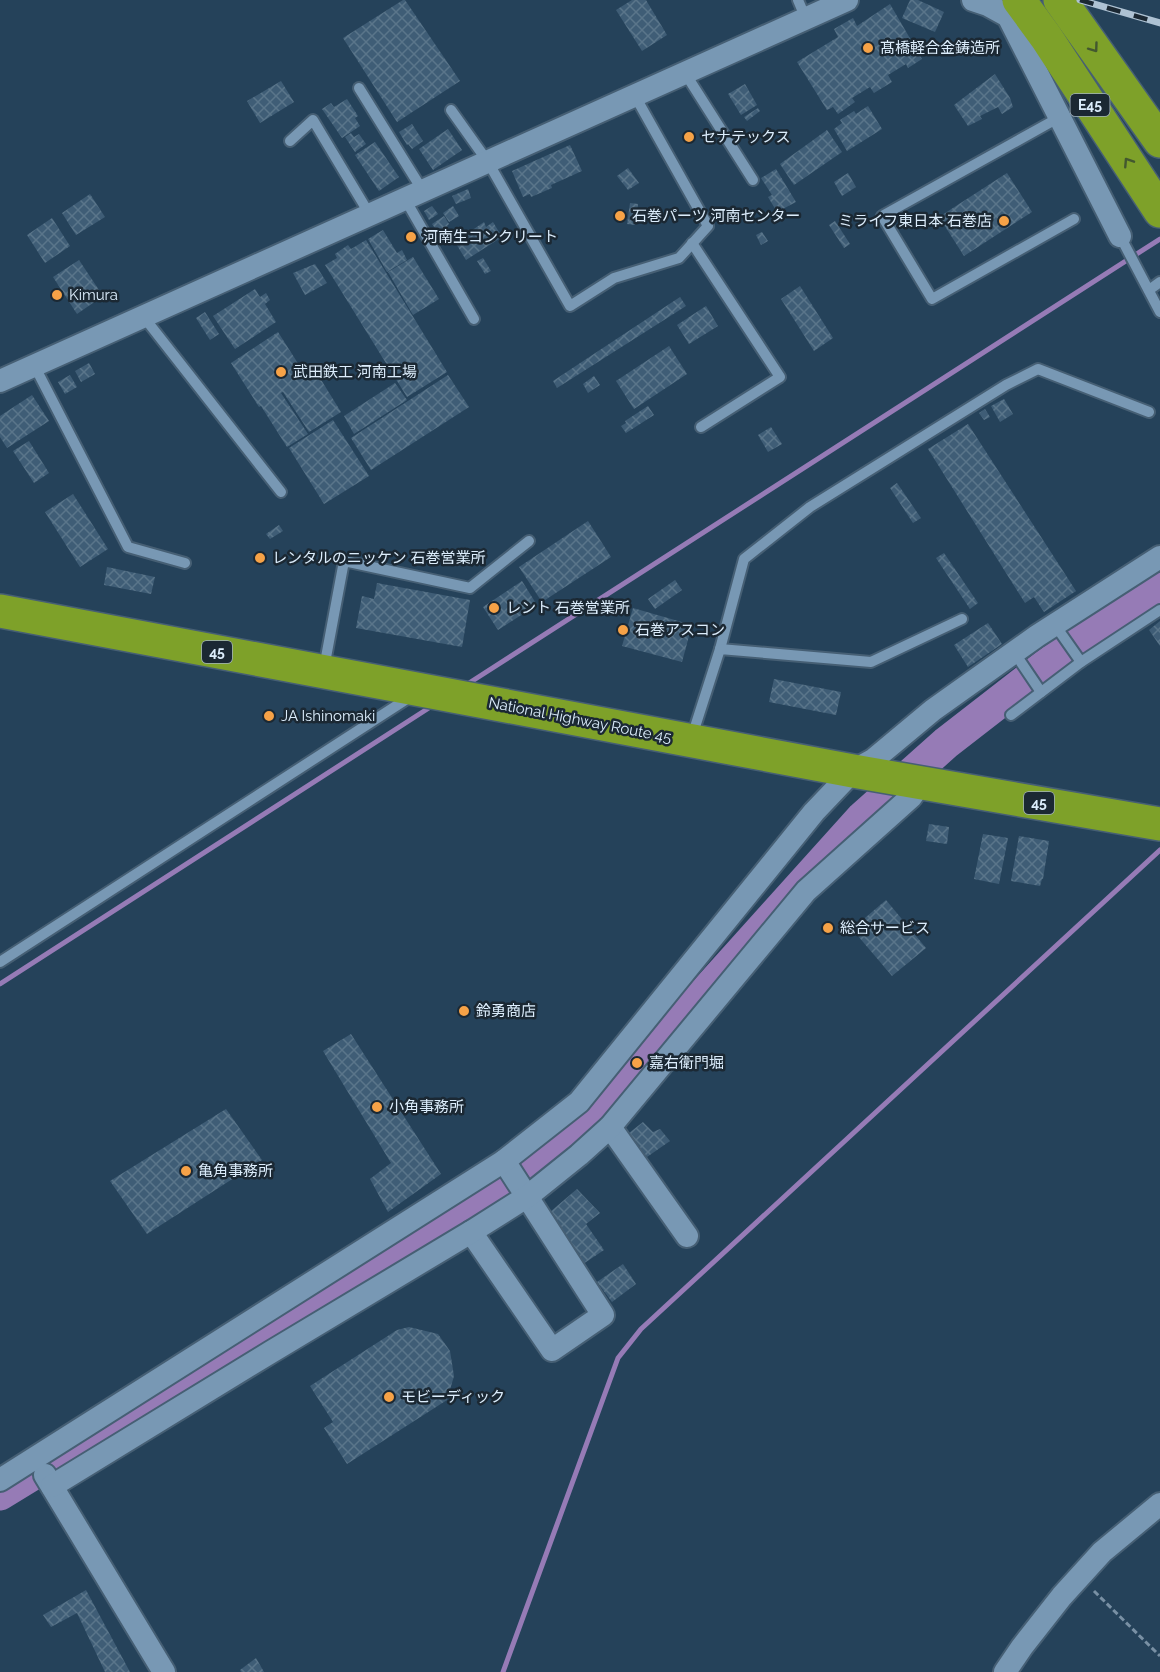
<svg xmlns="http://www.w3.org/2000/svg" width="1160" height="1672" font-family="Raleway,'Noto Sans JP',sans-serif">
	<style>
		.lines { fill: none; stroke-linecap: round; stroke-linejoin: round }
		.stream { stroke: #967bb6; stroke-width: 5 }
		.river { stroke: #967bb6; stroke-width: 33 }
		.building { fill: url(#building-cross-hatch) }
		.lane-casing { stroke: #465f74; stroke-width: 14 }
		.street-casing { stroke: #465f74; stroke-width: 26 }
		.highway-casing { stroke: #465f74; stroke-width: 36 }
		.path { stroke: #7990a4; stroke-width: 3; stroke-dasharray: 6 3; stroke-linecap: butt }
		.lane { stroke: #7898b4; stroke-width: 10 }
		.street { stroke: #7898b4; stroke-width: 22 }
		.highway { stroke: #7ea129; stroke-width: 33 }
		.rail-casing { stroke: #aec2d3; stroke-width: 7 }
		.rail { stroke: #1b2833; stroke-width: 4.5; stroke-dasharray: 14; stroke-linecap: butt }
		.oneway { stroke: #43582f }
		.poi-dot { fill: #f6a247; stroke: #1b2833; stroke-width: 2 }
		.labels { text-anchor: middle; stroke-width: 5; stroke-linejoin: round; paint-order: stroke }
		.shield { fill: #1b2833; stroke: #a2b2c0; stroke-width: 1.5 }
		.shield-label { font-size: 14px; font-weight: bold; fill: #dcedfc }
		.poi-label { font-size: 15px; fill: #dcedfc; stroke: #1b2833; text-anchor: start }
		.street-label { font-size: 15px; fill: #dcedfc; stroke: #1b2833 }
	</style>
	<defs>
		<pattern id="building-cross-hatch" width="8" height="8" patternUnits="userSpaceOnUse" patternTransform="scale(1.5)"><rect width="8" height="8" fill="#3f5d76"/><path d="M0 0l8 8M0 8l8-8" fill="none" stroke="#5a758a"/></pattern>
	</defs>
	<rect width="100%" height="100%" fill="#25425a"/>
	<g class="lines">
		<g class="stream">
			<polyline points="466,685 1160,239"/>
			<polyline points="0,984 435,704"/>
			<polyline points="503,1672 618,1358 641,1329 1160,850"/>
		</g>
		<polyline class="river" points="0,1494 458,1214 520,1176 558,1146 595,1115 862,818 946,743 1044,667 1111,619 1160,589"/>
	</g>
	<g class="building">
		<polygon points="403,0 405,0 460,81 397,122 343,38"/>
		<polygon points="632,0 646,0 667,35 642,51 616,10"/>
		<polygon points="910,0 918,0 944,12 935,32 902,18"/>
		<polygon points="890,4 922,59 908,68 906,64 888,75 892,82 874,93 870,87 852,98 855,102 838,114 833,107 827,110 797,62 838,37 834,29 853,18 857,26"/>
		<polygon points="995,74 1010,98 1013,107 1002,114 998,107 980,116 982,119 968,126 954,105"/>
		<polygon points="281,81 294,102 260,123 247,101"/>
		<polygon points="745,84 757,105 741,115 728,94"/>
		<polygon points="347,99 358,116 355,118 360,126 342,138 322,109 331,103 334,107"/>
		<polygon points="868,106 882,129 847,151 834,129 842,123 840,120 854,111 856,114"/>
		<polygon points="758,108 760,111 747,121 744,117"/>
		<polygon points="412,124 423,141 412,149 408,144 407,145 399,132"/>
		<polygon points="448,129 462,150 433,170 419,149"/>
		<polygon points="827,130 842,152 794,185 780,164"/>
		<polygon points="351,133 354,137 359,134 366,144 355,152 345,137"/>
		<polygon points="375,142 399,177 379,191 355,155"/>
		<polygon points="570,145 582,171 551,185 552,188 531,197 530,194 523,197 512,171"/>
		<polygon points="628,168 639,183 628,190 617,176"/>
		<polygon points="776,169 796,202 777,212 768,197 772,195 761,178"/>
		<polygon points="848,173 856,187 842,196 834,182"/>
		<polygon points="1007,173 1032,212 964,256 939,217"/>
		<polygon points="468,189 471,198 456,204 452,196"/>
		<polygon points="90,194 105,217 76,235 62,213"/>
		<polygon points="630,203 638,204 635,225 627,224"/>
		<polygon points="432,206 438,214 429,220 424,211"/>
		<polygon points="453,206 459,216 449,222 443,213"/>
		<polygon points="444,216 449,224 447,226 454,236 445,242 432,224"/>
		<polygon points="52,218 70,246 45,263 27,235"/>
		<polygon points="835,221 850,244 844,248 829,225"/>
		<polygon points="484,222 486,227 493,222 502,237 466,260 455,242"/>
		<polygon points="383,230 397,253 402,250 407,260 387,272 368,239"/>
		<polygon points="762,232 768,241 761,245 756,235"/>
		<polygon points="366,240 447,372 407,397 325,265 337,258 335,254 348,245 351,249"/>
		<polygon points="413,257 439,299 413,315 388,272"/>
		<polygon points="483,258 491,271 485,274 477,261"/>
		<polygon points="79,260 103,296 77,314 53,277"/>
		<polygon points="315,264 327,283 305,295 293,273"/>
		<polygon points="800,286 833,338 814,351 781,299"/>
		<polygon points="255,289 260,297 266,293 270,300 265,304 276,322 235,349 213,316"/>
		<polygon points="680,297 686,306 557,388 553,381"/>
		<polygon points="706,306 718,326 689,344 677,325"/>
		<polygon points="205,312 219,334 210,340 196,318"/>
		<polygon points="278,332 306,376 315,370 341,412 309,432 283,392 281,393 308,434 287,447 261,406 259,407 231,363"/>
		<polygon points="669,346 687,374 634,409 616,381"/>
		<polygon points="89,363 95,374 81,382 75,371"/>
		<polygon points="70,375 77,387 65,394 58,382"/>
		<polygon points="448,375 469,407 371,470 351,438"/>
		<polygon points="594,376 600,385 588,393 583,384"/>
		<polygon points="395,383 407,400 354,434 344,416"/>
		<polygon points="32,395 49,421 7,448 0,437 0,416"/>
		<polygon points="1004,399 1013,414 1000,422 991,406"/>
		<polygon points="648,406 654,415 626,433 621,426 626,423 625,421"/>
		<polygon points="985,409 990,417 984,420 979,413"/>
		<polygon points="333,420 369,476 324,504 289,448"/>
		<polygon points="968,424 1076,591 1044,612 1034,597 1025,603 928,449"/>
		<polygon points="771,427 782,444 768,452 758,435"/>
		<polygon points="29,441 49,473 34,483 13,451"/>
		<polygon points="897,483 921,518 913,523 890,488"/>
		<polygon points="73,494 108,549 80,567 45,512"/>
		<polygon points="588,521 611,557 542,602 519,567"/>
		<polygon points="279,525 283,531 270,539 266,534"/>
		<polygon points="944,553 978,603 970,609 936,558"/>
		<polygon points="107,567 155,577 151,594 104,585"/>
		<polygon points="675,580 682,590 655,609 648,599"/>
		<polygon points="522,581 537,605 498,630 483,607"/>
		<polygon points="377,583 470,600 462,647 356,628 362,596 374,599"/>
		<polygon points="633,608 692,625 682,662 622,646"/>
		<polygon points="1160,621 1160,646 1149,630"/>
		<polygon points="988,623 1002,644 968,667 954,645"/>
		<polygon points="774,679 841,692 836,715 769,702"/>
		<polygon points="929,824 949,827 947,844 926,841"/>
		<polygon points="983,834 1008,838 999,884 974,879"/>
		<polygon points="1019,836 1049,841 1043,879 1042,879 1040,886 1011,881"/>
		<polygon points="886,900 926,948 892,976 852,929"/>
		<polygon points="351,1034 441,1174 388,1212 370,1179 391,1163 323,1051"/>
		<polygon points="226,1109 262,1160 147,1234 110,1181"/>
		<polygon points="643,1122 653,1132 660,1129 670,1141 647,1157 629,1133"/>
		<polygon points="577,1189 600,1213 586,1224 604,1250 583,1264 550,1212"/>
		<polygon points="623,1264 636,1284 612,1302 597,1282"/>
		<polygon points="409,1327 438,1334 450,1351 454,1376 447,1400 347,1464 324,1428 333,1422 310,1386 397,1330"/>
		<polygon points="86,1590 130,1672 105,1672 77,1613 51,1627 43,1615"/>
		<polygon points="256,1658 264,1672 241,1672 240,1670"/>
	</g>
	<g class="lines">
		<g class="lane-casing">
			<g id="lane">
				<polyline points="798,0 806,19"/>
				<polyline points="685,73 753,180"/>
				<polyline points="359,88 423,191"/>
				<polyline points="451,110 488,162 570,306 614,278 679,258 708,226 635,96"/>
				<polyline points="1060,117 882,216 932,299 1074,219"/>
				<polyline points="290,141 313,120 370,215"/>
				<polyline points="405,199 474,319"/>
				<polyline points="1120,236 1160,312"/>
				<polyline points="692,243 780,377 701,427"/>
				<polyline points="1149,290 1160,282"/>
				<polyline points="143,316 281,492"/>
				<polyline points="34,365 128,547 185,563"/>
				<polyline points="1055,625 1081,662"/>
				<polyline points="720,649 744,559 810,507 1006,385 1038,369 1149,412"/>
				<polyline points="1014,652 1041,692"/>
				<polyline points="324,668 344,561 470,588 529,541"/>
				<polyline points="1011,715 1081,662 1160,610"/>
				<polyline points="694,738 695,727 720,649 871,662 962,619"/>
				<polyline points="0,962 413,695"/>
			</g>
		</g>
		<g class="street-casing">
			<g id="street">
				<polyline points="973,0 988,5 1008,16 1120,236"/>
				<polyline points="0,381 847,0"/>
				<polyline points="610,1127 687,1236"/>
				<polyline points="471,1232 552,1350 603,1315 504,1161"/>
				<polyline points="45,1475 164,1672"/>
				<polyline points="0,1480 504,1161 579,1102 814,812 853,771 873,760 933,710 1037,636 1160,557"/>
				<polyline points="52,1486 271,1352 471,1232 528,1196 579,1155 610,1127 806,891 911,797 921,783"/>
				<polyline points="1005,1672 1022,1647 1062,1596 1102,1552 1160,1504"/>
			</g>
		</g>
		<g class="highway-casing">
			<g id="highway">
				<polyline points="1019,0 1046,37 1160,211"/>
				<polyline points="1060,0 1160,141"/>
				<polyline points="0,611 853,771 1160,824"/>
			</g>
		</g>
		<polyline class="path" points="1094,1591 1160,1656"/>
		<use href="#lane" class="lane"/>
		<use href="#street" class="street"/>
		<use href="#highway" class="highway"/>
		<g class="rail-casing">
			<polyline id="rail" points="1080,0 1160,23"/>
		</g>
		<use href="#rail" class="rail"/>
	</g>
	<defs><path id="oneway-chevron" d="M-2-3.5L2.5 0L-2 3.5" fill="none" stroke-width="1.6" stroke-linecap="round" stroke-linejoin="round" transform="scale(1.5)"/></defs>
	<g class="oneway">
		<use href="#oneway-chevron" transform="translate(1094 48) rotate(54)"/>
		<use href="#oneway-chevron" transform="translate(1128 162) rotate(-123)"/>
	</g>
	<g class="poi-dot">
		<circle cx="868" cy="48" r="6"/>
		<circle cx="689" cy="137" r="6"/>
		<circle cx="620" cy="216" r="6"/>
		<circle cx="1004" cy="221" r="6"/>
		<circle cx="411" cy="237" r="6"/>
		<circle cx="57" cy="295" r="6"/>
		<circle cx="281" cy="372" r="6"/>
		<circle cx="260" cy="558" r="6"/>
		<circle cx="494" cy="608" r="6"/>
		<circle cx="623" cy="630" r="6"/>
		<circle cx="269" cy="716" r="6"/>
		<circle cx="828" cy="928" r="6"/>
		<circle cx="464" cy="1011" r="6"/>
		<circle cx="637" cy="1063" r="6"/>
		<circle cx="377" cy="1107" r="6"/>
		<circle cx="186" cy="1171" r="6"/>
		<circle cx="389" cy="1397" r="6"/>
	</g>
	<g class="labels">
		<g class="shield">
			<rect x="1070.5" y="94" width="39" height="22" rx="4.5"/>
			<rect x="202" y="641" width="30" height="22" rx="4.5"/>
			<rect x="1024" y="792" width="30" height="22" rx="4.5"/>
		</g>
		<g class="shield-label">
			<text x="1090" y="110">E45</text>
			<text x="217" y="657">45</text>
			<text x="1039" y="808">45</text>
		</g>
		<g class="poi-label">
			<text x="880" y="53">髙橋軽合金鋳造所</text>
			<text x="701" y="142">セナテックス</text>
			<text x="632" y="221">石巻パーツ 河南センター</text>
			<text x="992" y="226" text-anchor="end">ミライフ東日本 石巻店</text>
			<text x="423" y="242">河南生コンクリート</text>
			<text x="69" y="300">Kimura</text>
			<text x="293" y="377">武田鉄工 河南工場</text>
			<text x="272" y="563">レンタルのニッケン 石巻営業所</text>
			<text x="506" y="613">レント 石巻営業所</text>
			<text x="635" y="635">石巻アスコン</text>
			<text x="281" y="721">JA Ishinomaki</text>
			<text x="840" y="933">総合サービス</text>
			<text x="476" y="1016">鈴勇商店</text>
			<text x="649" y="1068">嘉右衛門堀</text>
			<text x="389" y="1112">小角事務所</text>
			<text x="198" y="1176">亀角事務所</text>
			<text x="401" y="1402">モビーディック</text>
		</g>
		<g class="street-label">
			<text transform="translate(580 720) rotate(11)" y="5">National Highway Route 45</text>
		</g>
	</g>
</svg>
